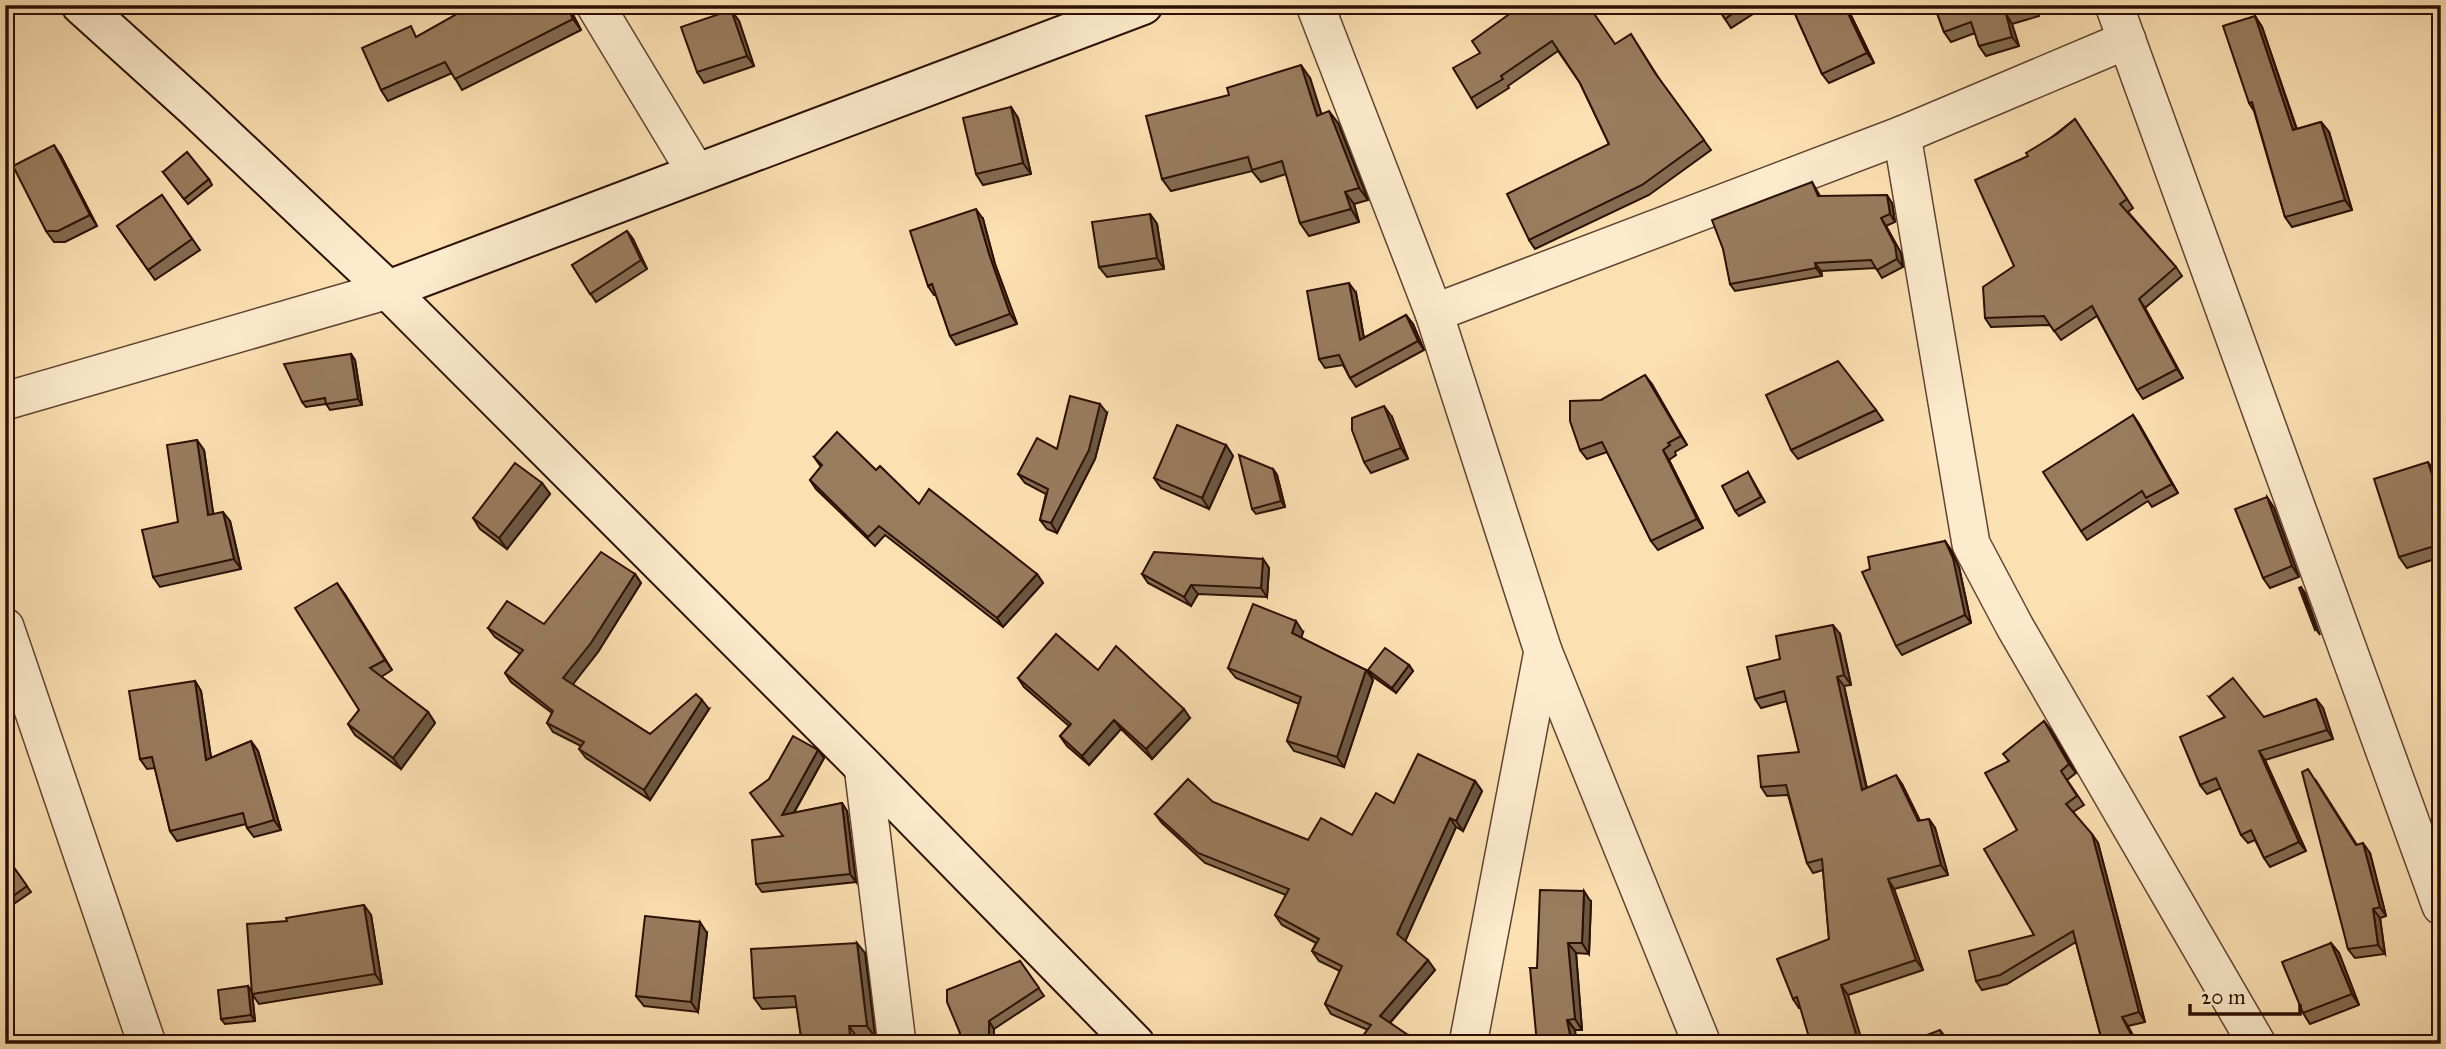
<svg xmlns="http://www.w3.org/2000/svg" width="2446" height="1049" font-family="'IM FELL Great Primer',serif">
	<style>
		.lines { fill: none; stroke-linecap: round; stroke-linejoin: round }
		.street-casing { stroke: #604330; stroke-width: 40 }
		.secondary-casing { stroke: #2d0f04; stroke-width: 42 }
		.street { stroke: #fcebcd; stroke-width: 37 }
		.secondary { stroke: #fcebcd; stroke-width: 38 }
		.wall { fill: #836b51; stroke: #2d0f04; stroke-width: 2 }
		.shaded-wall { fill: #6a5742; stroke: #2d0f04; stroke-width: 2 }
		.building { fill: #987c5e; stroke: #2d0f04; stroke-width: 2 }
	</style>
	<rect width="100%" height="100%" fill="#fbe0b2"/>
	<filter id="stains"><feTurbulence type="fractalNoise" baseFrequency=".00286" numOctaves="4"/><feColorMatrix values="0 0 0 0 .2 0 0 0 0 .09 0 0 0 0 .02 0 0 0 .5 -.17"/></filter>
	<radialGradient id="worn" r=".72"><stop offset=".6" stop-color="#630" stop-opacity="0"/><stop offset="1" stop-color="#630" stop-opacity=".3"/></radialGradient>
	<g class="lines">
		<g class="street-casing">
			<g id="street">
				<polyline points="595,5 697,174"/>
				<polyline points="1315,5 1434,313 1543,651 1468,1044"/>
				<polyline points="2114,5 2441,906"/>
				<polyline points="1902,135 1971,544 2015,627 2257,1044"/>
				<polyline points="1434,313 1902,135 2127,40"/>
				<polyline points="5,401 388,290"/>
				<polyline points="5,627 147,1044"/>
				<polyline points="1543,651 1702,1044"/>
				<polyline points="863,766 897,1044"/>
			</g>
		</g>
		<g class="secondary-casing">
			<g id="secondary">
				<polyline points="81,5 195,108 388,290 863,766 1135,1044"/>
				<polyline points="388,290 1143,5"/>
			</g>
		</g>
		<use href="#street" class="street"/>
		<use href="#secondary" class="secondary"/>
	</g>
	<g class="wall">
		<polygon points="473,5 568,5 581,30 462,90 452,73 388,101 381,90 418,36"/>
		<polygon points="1522,5 1615,44 1637,44 1660,80 1711,150 1649,195 1535,249 1529,240 1609,144 1580,83 1558,51 1508,86 1509,88 1477,108 1471,98 1480,53"/>
		<polygon points="1716,5 1767,5 1731,28"/>
		<polygon points="1791,5 1846,5 1874,63 1829,83 1822,74"/>
		<polygon points="1934,5 2036,5 2039,16 2012,24 2019,46 1986,56 1979,46 1975,33 1951,42 1944,32"/>
		<polygon points="731,10 739,21 754,66 704,83 697,72"/>
		<polygon points="2255,16 2262,27 2297,129 2321,122 2329,132 2352,210 2292,227 2285,217 2254,111 2249,103"/>
		<polygon points="1310,78 1321,114 1338,123 1368,200 1354,204 1359,222 1309,236 1300,223 1286,174 1261,182 1252,171 1171,191 1162,179"/>
		<polygon points="1011,107 1018,118 1031,174 983,185 976,174"/>
		<polygon points="2075,119 2133,208 2128,212 2176,267 2182,276 2145,308 2183,378 2143,399 2137,390 2097,316 2061,340 2050,325 1991,327 1985,318 2014,266 2028,156"/>
		<polygon points="61,156 97,226 65,242 54,242 46,231"/>
		<polygon points="163,172 209,179 212,185 188,204"/>
		<polygon points="1812,182 1820,196 1892,203 1895,222 1886,226 1901,253 1903,267 1882,278 1876,268 1821,271 1822,276 1735,291 1730,284"/>
		<polygon points="162,195 200,250 155,280 117,226"/>
		<polygon points="1150,214 1157,224 1164,269 1107,277 1099,267"/>
		<polygon points="983,219 995,264 1017,324 956,345 950,336 936,295 934,295 928,286"/>
		<polygon points="627,231 633,239 647,269 596,302 572,265"/>
		<polygon points="1356,293 1364,338 1406,315 1413,324 1424,350 1356,387 1350,378 1343,365 1325,368 1319,359"/>
		<polygon points="351,354 355,360 362,405 330,410 326,404 306,407 302,402"/>
		<polygon points="1645,375 1687,445 1675,452 1676,455 1669,460 1703,528 1658,550 1651,541 1607,452 1587,459 1580,450 1601,400"/>
		<polygon points="1876,410 1883,420 1798,459 1791,450"/>
		<polygon points="1107,413 1095,459 1057,533 1047,529 1040,520 1046,494 1025,483 1018,474 1057,449"/>
		<polygon points="2133,415 2139,424 2178,493 2152,507 2148,501 2087,540 2081,531"/>
		<polygon points="1392,417 1408,459 1371,473 1364,462"/>
		<polygon points="1226,445 1233,456 1209,509 1161,488 1154,478"/>
		<polygon points="204,450 213,514 230,521 241,569 160,587 153,577 178,522"/>
		<polygon points="814,457 876,470 919,504 1037,574 1043,583 1003,627 885,535 875,546 816,489 810,480 821,467"/>
		<polygon points="1273,469 1277,475 1285,507 1256,514 1252,509"/>
		<polygon points="1748,472 1765,502 1739,516 1735,511"/>
		<polygon points="2436,473 2441,489 2441,557 2407,568 2399,557"/>
		<polygon points="542,483 550,494 507,549 480,529 473,518"/>
		<polygon points="2267,497 2274,508 2299,577 2270,588 2263,578"/>
		<polygon points="1945,541 1951,550 1959,567 1971,623 1902,655 1896,646"/>
		<polygon points="1263,559 1269,568 1267,597 1198,594 1191,606 1148,583 1142,574"/>
		<polygon points="635,574 641,583 598,652 572,684 650,734 709,709 650,800 586,758 579,749 581,746 553,732 547,723 552,713 511,682 505,673 520,654 495,637 488,628 544,624"/>
		<polygon points="344,593 392,670 381,677 428,712 435,723 401,769 355,735 348,724 359,710"/>
		<polygon points="1303,632 1301,638 1366,670 1373,680 1344,767 1294,751 1287,741 1299,704 1236,678 1228,668"/>
		<polygon points="1840,634 1851,685 1844,686 1867,788 1902,784 1920,821 1929,819 1935,828 1948,875 1894,889 1923,970 1848,995 1799,1008 1793,999 1829,939 1823,870 1813,873 1807,863 1788,795 1767,796 1761,787 1799,752 1787,701 1761,708 1755,699 1780,659"/>
		<polygon points="1409,665 1413,671 1396,693 1372,676 1368,670"/>
		<polygon points="1098,670 1190,718 1152,759 1121,729 1089,765 1067,746 1060,736 1069,726 1024,687 1018,678"/>
		<polygon points="195,681 201,691 211,758 251,741 258,751 281,830 254,837 247,828 246,824 177,841 170,831 155,768 147,769 140,759"/>
		<polygon points="2209,697 2264,717 2316,699 2323,708 2333,739 2265,760 2306,851 2270,867 2264,858 2255,840 2248,843 2241,835 2221,788 2207,794 2200,785 2225,717"/>
		<polygon points="2044,721 2076,773 2067,780 2084,805 2073,812 2098,843 2145,1022 2128,1026 2102,1041 2076,942 2007,984 1982,990 1976,981 2034,935 2017,830 2008,761"/>
		<polygon points="818,750 824,758 794,813 842,803 847,811 856,882 762,892 756,884 782,836"/>
		<polygon points="2315,779 2357,845 2370,853 2386,916 2380,918 2385,954 2355,958 2348,949"/>
		<polygon points="1475,781 1482,791 1463,831 1456,827 1405,941 1435,970 1390,1023 1414,1044 1367,1044 1362,1037 1368,1030 1331,1014 1325,1004 1340,971 1319,961 1312,951 1316,943 1282,925 1275,915 1286,895 1205,863 1162,823 1155,814 1213,802 1308,840 1352,835 1394,803"/>
		<polygon points="5,855 31,892 5,910"/>
		<polygon points="1591,902 1589,954 1576,953 1582,1030 1575,1030 1530,968 1537,968"/>
		<polygon points="371,915 382,984 259,1004 252,994 287,921"/>
		<polygon points="707,933 698,1012 644,1006 636,996"/>
		<polygon points="2331,943 2339,953 2359,1005 2310,1024 2303,1013"/>
		<polygon points="865,953 875,1037 857,1037 857,1044 802,1044 797,1007 762,1009 754,998"/>
		<polygon points="1020,961 1044,996 994,1029 994,1044 960,1033"/>
		<polygon points="248,986 252,992 255,1021 225,1024 221,1019"/>
	</g>
	<g class="shaded-wall">
		<polygon points="566,5 568,5 581,30 573,19"/>
		<polygon points="1844,5 1846,5 1874,63 1867,53"/>
		<polygon points="2032,5 2036,5 2039,16"/>
		<polygon points="731,10 739,21 754,66 747,56"/>
		<polygon points="2006,14 2012,24 2019,46 2012,37"/>
		<polygon points="2255,16 2262,27 2300,140 2293,130"/>
		<polygon points="1301,65 1310,78 1326,128 1317,116"/>
		<polygon points="1011,107 1018,118 1031,174 1023,163"/>
		<polygon points="1329,111 1338,123 1368,200 1359,188"/>
		<polygon points="2321,122 2329,132 2352,210 2345,200"/>
		<polygon points="54,145 61,156 97,226 90,215"/>
		<polygon points="1345,192 1354,204 1359,222 1351,209"/>
		<polygon points="1887,195 1892,203 1895,222 1890,214"/>
		<polygon points="976,209 983,219 995,264 1017,324 1010,314 989,254"/>
		<polygon points="1150,214 1157,224 1164,269 1157,258"/>
		<polygon points="1881,218 1886,226 1901,253 1903,267 1897,259"/>
		<polygon points="627,231 633,239 647,269 641,260"/>
		<polygon points="1815,263 1821,271 1822,276 1816,268"/>
		<polygon points="1349,283 1356,293 1366,350 1360,340"/>
		<polygon points="2139,299 2145,308 2183,378 2177,369"/>
		<polygon points="1406,315 1413,324 1424,350 1418,341"/>
		<polygon points="351,354 355,360 362,405 358,399"/>
		<polygon points="1645,375 1652,384 1687,445 1681,436"/>
		<polygon points="1100,404 1107,413 1095,459 1057,533 1051,523"/>
		<polygon points="1384,406 1392,417 1408,459 1401,448"/>
		<polygon points="2133,415 2139,424 2178,493 2172,484"/>
		<polygon points="197,440 204,450 215,525 208,515"/>
		<polygon points="1226,445 1233,456 1209,509 1202,498"/>
		<polygon points="1663,450 1669,460 1703,528 1697,519"/>
		<polygon points="2428,462 2436,473 2441,489 2441,503"/>
		<polygon points="1273,469 1277,475 1285,507 1281,501"/>
		<polygon points="542,483 550,494 507,549 499,538"/>
		<polygon points="2267,497 2274,508 2299,577 2292,566"/>
		<polygon points="223,512 230,521 241,569 234,559"/>
		<polygon points="1945,541 1951,550 1959,567 1971,623 1965,615"/>
		<polygon points="1263,559 1269,568 1267,597 1261,588"/>
		<polygon points="635,574 641,583 598,652 570,688 563,678"/>
		<polygon points="1037,574 1043,583 1003,627 997,618"/>
		<polygon points="337,583 344,593 392,670 385,660"/>
		<polygon points="1191,585 1198,594 1191,606 1184,597"/>
		<polygon points="2301,587 2305,593 2320,635 2316,629"/>
		<polygon points="1296,621 1303,632 1299,643 1292,633"/>
		<polygon points="1833,625 1840,634 1851,685 1844,675"/>
		<polygon points="1409,665 1413,671 1396,693 1392,688"/>
		<polygon points="1366,670 1373,680 1344,767 1337,757"/>
		<polygon points="1837,677 1844,686 1869,800 1862,790"/>
		<polygon points="195,681 201,691 213,770 206,760"/>
		<polygon points="2316,699 2323,708 2333,739 2327,730"/>
		<polygon points="702,700 709,709 650,800 644,790"/>
		<polygon points="1184,709 1190,718 1152,759 1146,749"/>
		<polygon points="428,712 435,723 401,769 393,758"/>
		<polygon points="1114,720 1121,729 1089,765 1082,756"/>
		<polygon points="2044,721 2051,730 2076,773 2069,764"/>
		<polygon points="251,741 258,751 281,830 274,820"/>
		<polygon points="818,750 824,758 788,823 782,815"/>
		<polygon points="2259,751 2265,760 2306,851 2299,842"/>
		<polygon points="1896,775 1902,784 1925,831 1918,821"/>
		<polygon points="1475,781 1482,791 1463,831 1456,821"/>
		<polygon points="842,803 847,811 856,882 850,874"/>
		<polygon points="1450,818 1456,827 1404,944 1397,934"/>
		<polygon points="1929,819 1935,828 1948,875 1941,865"/>
		<polygon points="2092,834 2098,843 2145,1022 2139,1012"/>
		<polygon points="2363,843 2370,853 2386,916 2380,907"/>
		<polygon points="1888,879 1894,889 1923,970 1916,960"/>
		<polygon points="1584,891 1591,902 1589,954 1582,943"/>
		<polygon points="364,905 371,915 382,984 375,974"/>
		<polygon points="2373,909 2380,918 2385,954 2378,945"/>
		<polygon points="700,922 707,933 698,1012 691,1002"/>
		<polygon points="857,943 865,953 875,1037 867,1026"/>
		<polygon points="1568,943 1576,953 1582,1030 1575,1019"/>
		<polygon points="2331,943 2339,953 2359,1005 2352,994"/>
		<polygon points="1428,960 1435,970 1387,1026 1380,1016"/>
		<polygon points="1841,985 1848,995 1863,1044 1859,1044"/>
		<polygon points="248,986 252,992 255,1021 251,1015"/>
		<polygon points="2122,1017 2128,1026 2138,1044 2136,1044"/>
		<polygon points="1567,1020 1575,1030 1577,1044 1572,1044"/>
		<polygon points="989,1021 994,1029 994,1044 989,1044"/>
		<polygon points="849,1026 857,1037 857,1044 851,1044"/>
		<polygon points="1940,1030 1947,1039 1948,1044 1945,1044"/>
		<polygon points="1408,1035 1414,1044 1401,1044"/>
	</g>
	<g class="building">
		<polygon points="473,5 566,5 573,19 455,79 445,62 381,90 362,48 411,26 416,37"/>
		<polygon points="1522,5 1588,5 1615,44 1631,34 1655,73 1704,140 1642,185 1529,240 1507,194 1609,144 1580,83 1552,41 1501,76 1503,79 1471,98 1453,68 1480,53 1472,41"/>
		<polygon points="1716,5 1745,5 1725,19"/>
		<polygon points="1791,5 1844,5 1867,53 1822,74"/>
		<polygon points="1934,5 2032,5 2033,6 2006,14 2012,37 1979,46 1971,22 1944,32"/>
		<polygon points="731,10 747,56 697,72 681,27"/>
		<polygon points="2255,16 2293,130 2321,122 2345,200 2285,217 2252,102 2249,103 2223,26"/>
		<polygon points="1301,65 1317,116 1329,111 1359,188 1345,192 1351,209 1300,223 1282,161 1252,170 1248,157 1162,179 1146,116 1229,95 1227,88"/>
		<polygon points="1011,107 1023,163 976,174 963,118"/>
		<polygon points="2075,119 2127,199 2120,204 2176,267 2139,299 2177,369 2137,390 2092,306 2054,331 2044,316 1985,318 1983,287 2014,266 1975,180 2028,156 2026,153 2057,134"/>
		<polygon points="54,145 90,215 58,231 46,231 13,166"/>
		<polygon points="187,152 209,179 184,199 163,172"/>
		<polygon points="1812,182 1818,196 1887,195 1890,214 1881,218 1895,245 1897,259 1877,270 1871,260 1815,263 1816,268 1730,284 1723,249 1712,220"/>
		<polygon points="162,195 192,239 148,270 117,226"/>
		<polygon points="976,209 989,254 1010,314 950,336 932,284 928,286 910,231"/>
		<polygon points="1150,214 1157,258 1099,267 1092,222"/>
		<polygon points="627,231 641,260 590,294 572,265"/>
		<polygon points="1349,283 1360,340 1406,315 1418,341 1350,378 1339,355 1319,359 1307,291"/>
		<polygon points="351,354 358,399 326,404 325,398 302,402 284,364"/>
		<polygon points="1838,361 1876,410 1791,450 1766,395"/>
		<polygon points="1645,375 1681,436 1668,443 1670,445 1663,450 1697,519 1651,541 1602,442 1580,450 1570,421 1570,401 1601,400"/>
		<polygon points="1070,396 1100,404 1089,450 1051,523 1040,520 1048,489 1018,474 1037,438 1057,449"/>
		<polygon points="1384,406 1401,448 1364,462 1352,430 1352,418"/>
		<polygon points="2133,415 2172,484 2146,498 2142,491 2081,531 2043,472"/>
		<polygon points="1177,425 1226,445 1202,498 1154,478"/>
		<polygon points="837,432 876,470 880,466 919,504 929,489 1037,574 997,618 879,526 868,537 810,480 822,465 814,457"/>
		<polygon points="197,440 208,515 223,512 234,559 153,577 142,530 178,522 167,445"/>
		<polygon points="1239,455 1273,469 1281,501 1252,509"/>
		<polygon points="2428,462 2441,503 2441,544 2399,557 2374,479"/>
		<polygon points="515,463 542,483 499,538 473,518"/>
		<polygon points="1748,472 1761,497 1735,511 1722,486"/>
		<polygon points="2267,497 2292,566 2263,578 2235,509"/>
		<polygon points="1945,541 1953,558 1965,615 1896,646 1862,572 1870,569 1868,557"/>
		<polygon points="601,552 635,574 591,643 563,678 650,734 696,694 702,700 644,790 579,749 584,742 547,723 553,711 505,673 523,650 488,628 507,601 544,624"/>
		<polygon points="1154,552 1263,559 1261,588 1191,585 1184,597 1142,574"/>
		<polygon points="337,583 385,660 370,668 428,712 393,758 348,724 359,710 295,608"/>
		<polygon points="2301,587 2316,629 2315,630 2299,588"/>
		<polygon points="1253,604 1296,621 1292,633 1366,670 1337,757 1287,741 1301,697 1228,668"/>
		<polygon points="2441,609 2441,631 2432,613"/>
		<polygon points="1833,625 1844,675 1837,677 1862,790 1896,775 1918,821 1929,819 1941,865 1888,879 1916,960 1841,985 1859,1044 1811,1044 1797,997 1793,999 1777,959 1829,939 1822,859 1807,863 1786,785 1761,787 1758,756 1799,752 1784,691 1755,699 1747,667 1780,659 1776,636"/>
		<polygon points="1056,634 1098,670 1116,646 1184,709 1146,749 1114,720 1082,756 1060,736 1071,724 1018,678"/>
		<polygon points="1385,648 1409,665 1392,688 1368,670"/>
		<polygon points="2233,678 2264,717 2316,699 2327,730 2259,751 2299,842 2264,858 2251,830 2241,835 2216,778 2200,785 2180,737 2225,717 2209,697"/>
		<polygon points="195,681 206,760 251,741 274,820 247,828 243,813 170,831 152,757 140,759 129,691"/>
		<polygon points="2044,721 2069,764 2061,771 2077,796 2066,804 2092,834 2139,1012 2122,1017 2136,1044 2096,1044 2102,1041 2073,931 2000,975 1976,981 1969,951 2034,935 1984,849 2017,830 1985,773 2009,761 2003,754"/>
		<polygon points="793,736 818,750 782,815 842,803 850,874 756,884 752,840 783,836 750,793 769,779"/>
		<polygon points="1418,754 1475,781 1456,821 1450,818 1397,934 1428,960 1380,1016 1408,1035 1401,1044 1372,1044 1362,1037 1371,1025 1325,1004 1342,966 1312,951 1319,939 1275,915 1289,889 1198,853 1155,814 1188,779 1213,802 1308,840 1321,818 1352,835 1376,793 1394,803"/>
		<polygon points="2308,769 2356,845 2363,843 2380,907 2373,909 2378,945 2348,949 2302,772"/>
		<polygon points="5,855 27,886 5,902"/>
		<polygon points="1540,890 1584,891 1582,943 1568,943 1575,1019 1567,1020 1572,1044 1537,1044 1530,968 1537,968"/>
		<polygon points="364,905 375,974 252,994 247,924 287,921 286,918"/>
		<polygon points="645,916 700,922 691,1002 636,996"/>
		<polygon points="857,943 867,1026 849,1026 851,1044 802,1044 795,996 754,998 751,949"/>
		<polygon points="2331,943 2352,994 2303,1013 2282,962"/>
		<polygon points="1020,961 1039,988 989,1021 989,1044 960,1044 960,1033 947,1002 947,990"/>
		<polygon points="248,986 251,1015 221,1019 218,990"/>
		<polygon points="1940,1030 1945,1044 1903,1044"/>
	</g>
	<rect width="2446" height="1049" fill="none" stroke="#fbe0b2" stroke-width="28"/>
	<rect x="7" y="7" width="2432" height="1035" fill="none" stroke="#2d0f04" stroke-width="3.5"/>
	<rect x="14" y="14" width="2418" height="1021" fill="none" stroke="#2d0f04" stroke-width="2"/>
	<path d="M2190 1004v10h110v-10" fill="none" stroke="#2d0f04" stroke-width="3.5"/>
	<text x="2201" y="1004" font-size="21" fill="#2d0f04" stroke="#fcebcd" stroke-width="5" paint-order="stroke">20 m</text>
	<rect width="100%" height="100%" filter="url(#stains)"/>
	<rect width="100%" height="100%" fill="url(#worn)"/>
</svg>
